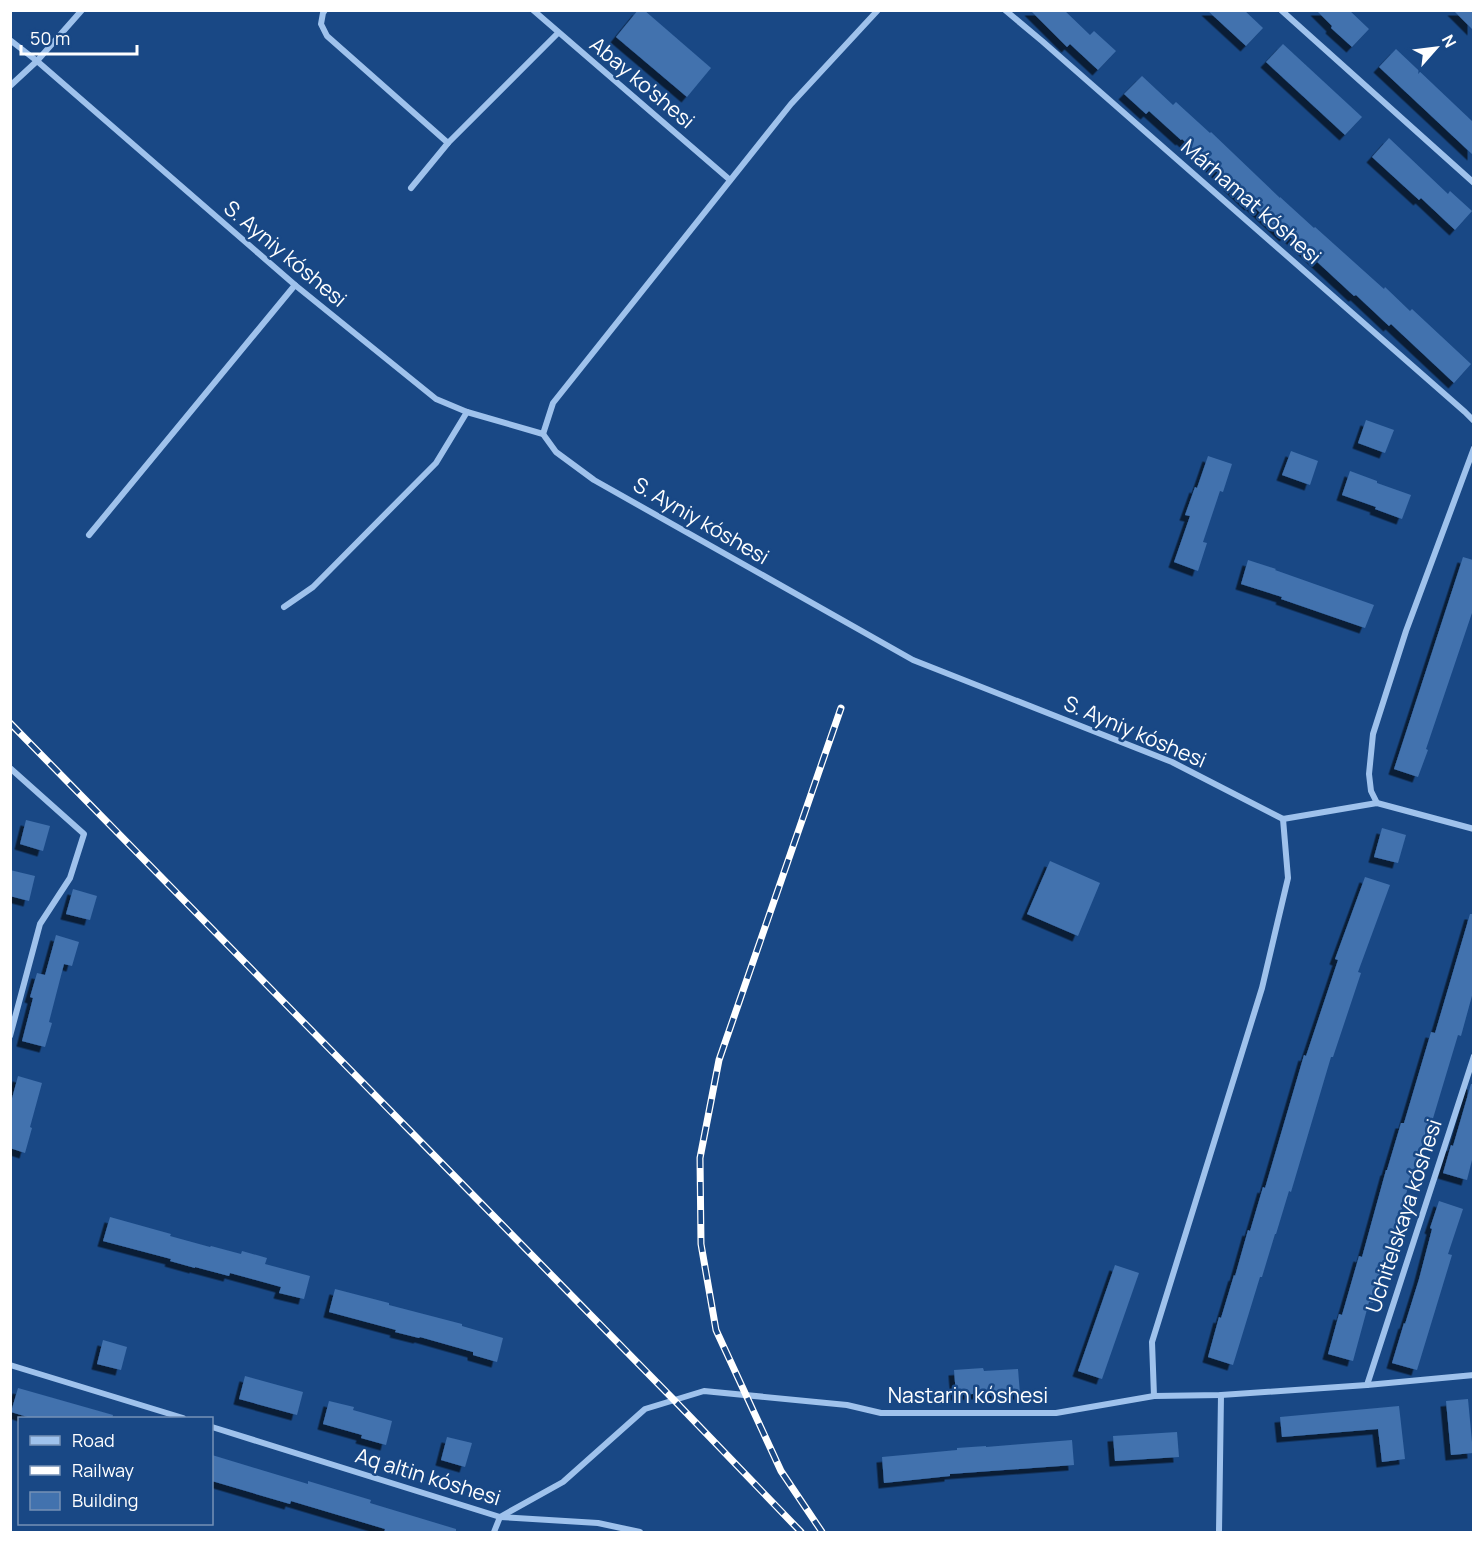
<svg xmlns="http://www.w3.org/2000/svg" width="1484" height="1543" font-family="Manrope,sans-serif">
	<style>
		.building { fill: #4272ae; filter: url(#shadow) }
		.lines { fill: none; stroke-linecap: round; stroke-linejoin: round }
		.minor { stroke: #9fc2ec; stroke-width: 6 }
		.rail-casing { stroke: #fff; stroke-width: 7 }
		.rail { stroke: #194885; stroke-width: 4.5; stroke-dasharray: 14; stroke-linecap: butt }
		.labels { text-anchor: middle; stroke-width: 5; stroke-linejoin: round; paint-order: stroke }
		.street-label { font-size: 21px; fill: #fff; stroke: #194885 }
	</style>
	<defs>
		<filter id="shadow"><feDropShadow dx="-5.5" dy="5.5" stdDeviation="0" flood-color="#0009"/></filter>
	</defs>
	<rect width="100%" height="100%" fill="#194885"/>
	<g class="building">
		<polygon points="638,10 644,10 711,68 687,97 616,37"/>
		<polygon points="1030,10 1064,10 1090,35 1094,31 1116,51 1098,70 1070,44 1067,47"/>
		<polygon points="1207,10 1244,10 1263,28 1246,46"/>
		<polygon points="1316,10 1349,10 1369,29 1352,47 1331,28 1332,26"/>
		<polygon points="1453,10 1473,10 1473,30"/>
		<polygon points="1283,44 1362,117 1345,135 1266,62"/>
		<polygon points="1396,49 1473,122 1473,155 1379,67"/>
		<polygon points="1142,76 1173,105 1176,102 1210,133 1211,132 1280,198 1280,197 1314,228 1315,227 1384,289 1385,287 1410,311 1412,309 1471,364 1454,383 1391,324 1389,326 1356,295 1354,296 1287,234 1285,236 1251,204 1250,205 1229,185 1230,184 1182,139 1181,140 1149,111 1146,114 1124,94"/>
		<polygon points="1389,138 1448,194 1450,191 1472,211 1455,230 1421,198 1419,200 1372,157"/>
		<polygon points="1366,420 1394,430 1385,453 1358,443"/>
		<polygon points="1291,451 1318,461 1310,485 1282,475"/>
		<polygon points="1208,456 1232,464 1223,492 1220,491 1203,542 1207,543 1198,571 1174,562 1190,516 1185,515 1195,487 1197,488"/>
		<polygon points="1350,471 1377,481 1377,483 1411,495 1402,519 1375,509 1376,507 1342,495"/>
		<polygon points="1463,557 1473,560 1473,610 1426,749 1428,750 1418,777 1394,769"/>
		<polygon points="1248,560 1276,569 1275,570 1374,605 1365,628 1281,599 1282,597 1241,584"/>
		<polygon points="26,820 50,826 43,851 20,844"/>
		<polygon points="1382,828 1406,835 1398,863 1374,857"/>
		<polygon points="1050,861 1100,883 1078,936 1027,914"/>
		<polygon points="10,870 35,876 29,901 10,896"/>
		<polygon points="1365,877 1390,885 1358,972 1361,973 1333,1057 1331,1057 1291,1192 1289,1191 1276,1234 1275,1234 1262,1277 1260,1277 1233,1365 1208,1357 1219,1317 1221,1318 1234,1275 1235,1276 1248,1230 1250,1231 1263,1187 1265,1188 1304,1055 1306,1056 1338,960 1335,959"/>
		<polygon points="73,889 97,896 90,920 66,914"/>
		<polygon points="1470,914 1473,914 1473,992 1461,1036 1458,1035 1431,1125 1428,1124 1415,1170 1413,1169 1387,1262 1385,1261 1373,1303 1369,1302 1353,1361 1328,1354 1339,1314 1342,1315 1359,1256 1362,1257 1386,1170 1387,1170 1401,1123 1404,1123 1431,1032 1435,1033"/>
		<polygon points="56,935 79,942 72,966 64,964 49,1022 52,1023 45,1047 22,1041 33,998 30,997 37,973 45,975"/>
		<polygon points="18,1076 42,1083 30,1127 32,1128 25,1153 10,1148 10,1106"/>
		<polygon points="1471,1084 1473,1084 1473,1156 1467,1180 1443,1173 1451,1145 1453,1146"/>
		<polygon points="1439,1201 1463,1209 1448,1254 1452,1255 1417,1370 1392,1363 1404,1323 1405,1324 1419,1279 1432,1229 1430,1228"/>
		<polygon points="110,1217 171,1234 170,1236 210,1247 211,1246 241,1254 242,1251 267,1258 265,1264 310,1276 304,1299 279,1293 281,1287 230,1273 229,1276 195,1267 195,1268 170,1261 171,1259 103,1241"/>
		<polygon points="1115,1265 1139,1273 1102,1379 1078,1371"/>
		<polygon points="335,1289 389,1303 389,1305 462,1324 462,1326 503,1338 497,1362 473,1355 473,1352 420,1337 419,1338 395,1332 396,1330 329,1312"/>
		<polygon points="103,1340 127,1347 121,1370 97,1364"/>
		<polygon points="983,1368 984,1371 1018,1369 1020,1394 991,1396 990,1393 956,1395 954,1370"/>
		<polygon points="245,1376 303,1392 297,1415 239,1399"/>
		<polygon points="18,1388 113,1415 112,1419 34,1419 11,1412"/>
		<polygon points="1468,1399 1473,1453 1451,1455 1446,1401"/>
		<polygon points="329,1401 354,1407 353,1410 392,1421 386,1445 361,1438 362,1435 323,1424"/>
		<polygon points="1399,1406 1405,1459 1382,1462 1378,1429 1282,1437 1280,1417"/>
		<polygon points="1177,1432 1179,1457 1115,1461 1113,1436"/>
		<polygon points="447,1437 472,1443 465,1467 441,1460"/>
		<polygon points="1072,1440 1074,1465 950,1474 950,1476 884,1483 882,1457 957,1450 957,1448 986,1446 986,1447"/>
		<polygon points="212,1455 308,1484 308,1481 371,1500 370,1503 456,1529 456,1533 384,1533 385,1529 291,1501 290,1504 212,1481"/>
	</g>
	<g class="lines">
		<g class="minor">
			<polyline points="325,10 323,13 321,24 327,36 448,143"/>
			<polyline points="533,10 730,180"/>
			<polyline points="1005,10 1042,41 1465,412 1474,421"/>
			<polyline points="1281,10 1474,183"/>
			<polyline points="10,40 37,61 295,285 436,399 467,412 543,434 556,452 594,480 913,660 1172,762 1283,819 1377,803 1474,829"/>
			<polyline points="10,86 37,61 82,10"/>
			<polyline points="411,188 448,143 558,33"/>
			<polyline points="543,434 553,403 791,104 878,10"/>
			<polyline points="89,535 295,285"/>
			<polyline points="284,607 313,587 436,463 467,412"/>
			<polyline points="10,768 84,834 70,878 40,924 10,1036"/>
			<polyline points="1377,803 1371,791 1369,774 1373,734 1406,631 1474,448"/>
			<polyline points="10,1365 183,1418"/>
			<polyline points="1367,1385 1474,1056"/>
			<polyline points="1154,1396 1152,1342 1262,988 1288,878 1283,819"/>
			<polyline points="212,1427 500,1517 598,1523 640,1532"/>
			<polyline points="494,1532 500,1517 563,1482 645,1409 704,1391 847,1405 881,1413 1056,1413 1154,1396 1221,1395 1367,1385 1474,1375"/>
			<polyline points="1219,1532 1221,1395"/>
		</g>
		<g class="rail-casing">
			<g id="rail">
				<polyline points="10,723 674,1400 801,1532"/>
				<polyline points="822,1532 781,1471 716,1330 701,1244 700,1158 719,1060 841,708"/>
			</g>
		</g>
		<use href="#rail" class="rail"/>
	</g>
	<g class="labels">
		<g class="street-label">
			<text transform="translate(642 83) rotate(40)" y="7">Abay ko'shesi</text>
			<text transform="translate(1251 202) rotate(41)" y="7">Márhamat kóshesi</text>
			<text transform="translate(285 254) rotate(40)" y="7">S. Ayniy kóshesi</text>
			<text transform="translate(701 521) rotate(30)" y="7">S. Ayniy kóshesi</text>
			<text transform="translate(1135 732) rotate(23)" y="7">S. Ayniy kóshesi</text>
			<text transform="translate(1404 1216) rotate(-72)" y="7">Uchitelskaya kóshesi</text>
			<text x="968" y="1403">Nastarin kóshesi</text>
			<text transform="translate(428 1477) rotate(17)" y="7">Aq altin kóshesi</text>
		</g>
	</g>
	<rect width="1484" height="1543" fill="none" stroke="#ffffff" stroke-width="24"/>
	<rect x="18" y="1417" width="195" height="108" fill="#194885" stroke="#7591b6" stroke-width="1.5"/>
	<rect x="30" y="1436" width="30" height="9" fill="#9fc2ec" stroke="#7591b6" stroke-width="1.5"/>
	<text x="72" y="1447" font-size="18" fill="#ffffff">Road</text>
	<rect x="30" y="1466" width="30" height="9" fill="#ffffff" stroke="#7591b6" stroke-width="1.5"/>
	<text x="72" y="1477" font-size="18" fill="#ffffff">Railway</text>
	<rect x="30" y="1492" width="30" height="18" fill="#4272ae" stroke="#7591b6" stroke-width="1.5"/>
	<text x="72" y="1507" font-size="18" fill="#ffffff">Building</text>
	<g transform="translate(1436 48) rotate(62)" stroke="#194885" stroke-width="4.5" paint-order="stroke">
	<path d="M0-4.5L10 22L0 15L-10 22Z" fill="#ffffff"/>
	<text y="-9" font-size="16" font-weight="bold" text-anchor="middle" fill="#ffffff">N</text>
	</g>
	<path d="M21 45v9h116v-9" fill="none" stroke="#ffffff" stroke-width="3"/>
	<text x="30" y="45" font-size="18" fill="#ffffff" stroke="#194885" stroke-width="4.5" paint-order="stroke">50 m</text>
</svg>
